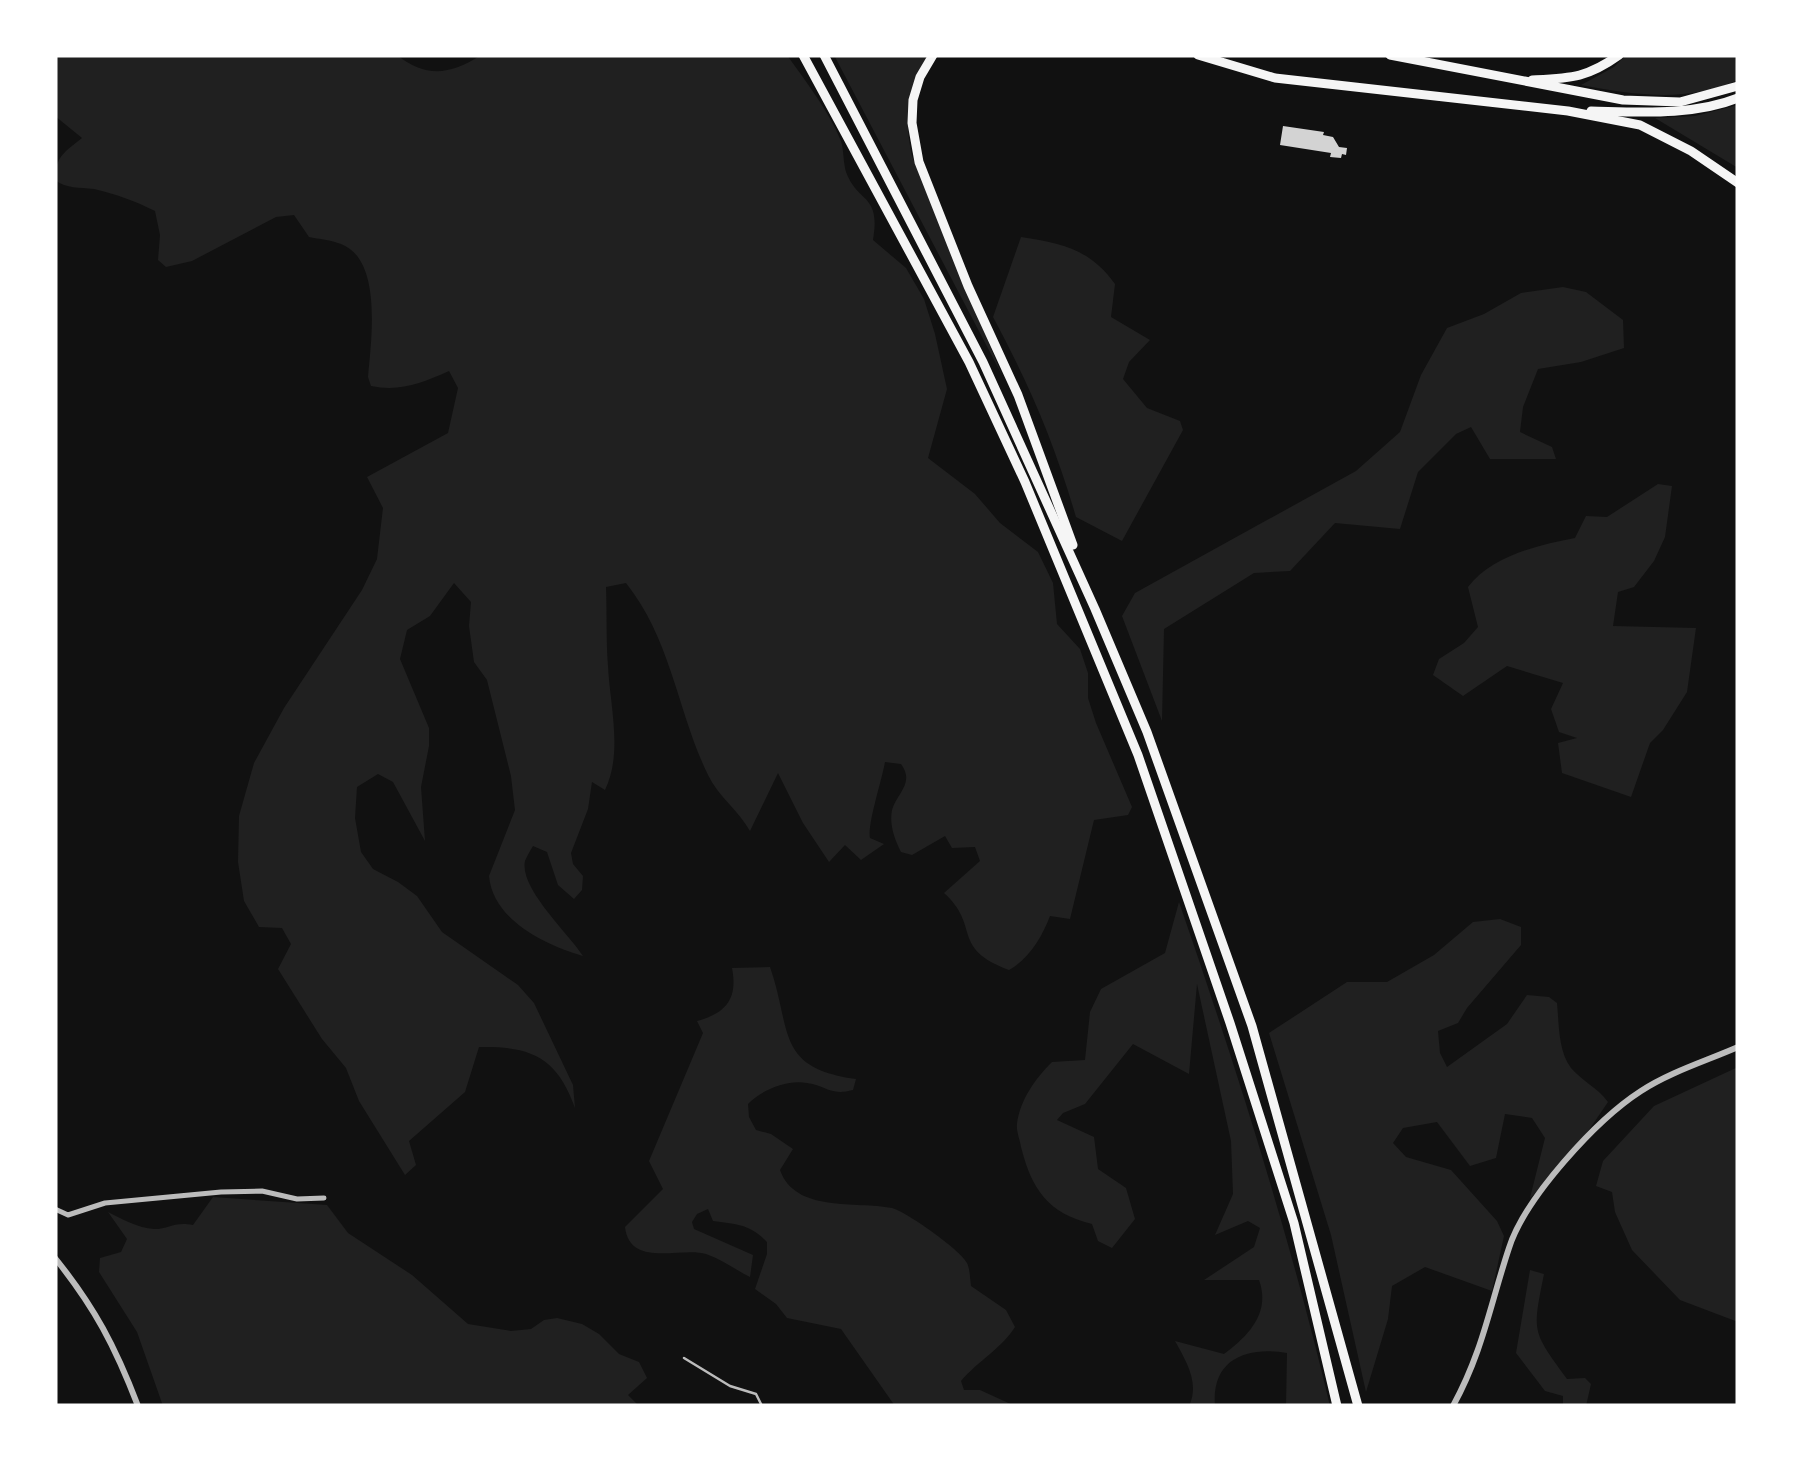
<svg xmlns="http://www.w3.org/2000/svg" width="1793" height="1461" font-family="'IBM Plex Sans',sans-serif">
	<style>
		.green { fill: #202020 }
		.building { fill: #d3d3d3 }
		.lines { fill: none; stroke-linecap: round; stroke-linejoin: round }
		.service { stroke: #bcbcbc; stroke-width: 2.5 }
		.minor { stroke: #bcbcbc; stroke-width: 5 }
		.tertiary { stroke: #bcbcbc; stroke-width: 6 }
		.motorway { stroke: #f5f5f5; stroke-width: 9 }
	</style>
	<rect width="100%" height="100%" fill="#111"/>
	<g class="green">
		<path d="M55 55H397C426 78 450 75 481 55H787C806 82 829 111 841 141 844 151 843 162 846 172 858 204 881 193 873 240L906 268 924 299 935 334 947 389 928 458 975 494 1000 523 1038 552 1053 583 1057 624 1080 649 1088 673V698L1096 723 1132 807 1128 815 1094 820 1070 919 1050 916C1042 937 1029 959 1009 970 950 948 981 926 944 893L980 861 975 847 952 848 945 836 912 855 901 852C895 840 889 825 892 810 897 793 915 783 901 764L885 762C882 780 867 825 870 838L884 844 861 860 845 845 829 862 803 823 778 773 750 831C738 810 718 796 708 775 677 711 672 641 626 583L606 587C607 613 606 640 608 666 610 706 623 753 605 790L592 782 588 809 571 853 573 864 583 876 582 890 574 899 558 885 547 852 533 846C530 851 527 856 525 861 519 888 569 934 583 956 545 945 493 920 489 876L515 810 511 776 487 680 474 662 469 626 471 602 454 583 430 616 407 630 400 659 429 728V746L421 787 425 841 393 782 378 774 357 787 355 818 361 852 373 869 398 882 417 896 442 932 518 985 534 1003 573 1085 575 1108C557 1057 531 1046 479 1047L465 1092 409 1141 416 1165 405 1175 359 1101 346 1068 322 1039 278 969 291 944 282 928 259 927 244 901 238 862 239 816 254 763 284 708 362 590 377 559 383 508 367 477 448 433 458 388 449 371C422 383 400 392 371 386L368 377C371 341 383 260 341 244 331 240 319 239 309 237L294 215 276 217 192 261 166 267 158 260 160 235 155 211C135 201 116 194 94 189 79 187 67 189 55 180 55 156 65 152 82 138L55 116Z"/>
		<path d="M834 55H929C909 89 903 117 912 156L1002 375Z"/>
		<path d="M1626 55H1735L1738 80C1687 103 1635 95 1581 85L1614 67Z"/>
		<polygon points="1738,105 1738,168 1655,118 1695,116"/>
		<path d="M1021 237C1061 243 1090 249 1115 284L1111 317 1150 340 1129 362 1123 379 1147 408 1180 421 1183 430 1122 541 1076 517C1054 442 1030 386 993 317Z"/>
		<polygon points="1563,287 1586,292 1623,320 1624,348 1581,362 1538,369 1523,407 1520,432 1552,447 1556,459 1490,459 1471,427 1456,434 1418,472 1400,529 1335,523 1290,571 1254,573 1164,629 1162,721 1122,616 1135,593 1356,471 1400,432 1421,375 1447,328 1484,314 1521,293"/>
		<path d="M1658 484 1672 486 1665 537 1654 561 1634 587 1618 592 1613 626 1696 628 1687 692 1663 730 1650 743 1631 797 1562 773 1558 743 1577 738 1559 732 1551 709 1563 683 1507 666 1463 696 1433 675 1439 659 1464 643 1478 627 1468 587C1492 556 1538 545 1575 538L1586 516 1607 517Z"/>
		<path d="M1179 902C1236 1067 1290 1236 1330 1406H1286L1287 1353C1247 1346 1211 1359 1215 1406H1189C1200 1383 1186 1361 1175 1341L1224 1354C1248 1336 1271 1313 1259 1280H1204L1254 1247 1260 1228 1248 1221 1215 1235 1233 1194 1231 1141 1197 984 1189 1074 1133 1044 1085 1104 1063 1113 1057 1120 1094 1137 1098 1169 1126 1188 1135 1219 1112 1248 1098 1241 1092 1224C1048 1213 1032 1190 1021 1147 1020 1140 1016 1131 1017 1124 1020 1100 1035 1079 1052 1062L1085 1060 1090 1012 1101 989 1165 953Z"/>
		<path d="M1500 919 1521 927V945L1467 1008 1458 1023 1438 1031 1440 1053 1447 1067 1507 1024 1527 995 1549 997 1557 1003C1559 1023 1558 1051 1571 1068 1582 1081 1598 1088 1608 1102L1565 1165 1530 1198 1545 1138 1532 1118 1505 1114 1496 1158 1470 1166 1437 1122 1403 1128 1393 1143 1406 1157 1451 1170 1497 1221 1504 1236 1492 1291 1425 1267 1392 1286 1388 1319 1366 1392 1331 1235 1269 1033 1347 982H1387L1434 955 1473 922Z"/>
		<path d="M770 967C792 1030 775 1068 856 1079L853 1090C830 1096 827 1086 807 1083 788 1079 761 1090 748 1104L749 1117 756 1130 771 1134 793 1149 780 1170C795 1213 856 1201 892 1208 905 1211 961 1250 967 1263 970 1269 970 1279 971 1286L1006 1310 1015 1327C1002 1348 978 1361 961 1381L964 1390H980L1015 1406H895L841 1329 787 1318 776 1304 755 1289 767 1254V1242C750 1224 736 1224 713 1221L708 1209 697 1214 692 1222 694 1229 753 1255 750 1277C736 1270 721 1259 706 1254 682 1246 630 1269 625 1227L663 1189 649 1161 703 1033 697 1021C726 1013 738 999 732 968Z"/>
		<polygon points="1738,1067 1738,1322 1680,1300 1632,1250 1615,1212 1612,1192 1596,1186 1603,1161 1654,1106"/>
		<path d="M213 1197 327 1205 348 1233 412 1275 468 1324 511 1331 531 1329 544 1320 557 1318 582 1324 599 1334 619 1354 639 1362 647 1378 628 1395 639 1406H163L137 1332 99 1272 100 1258 121 1252 127 1239 108 1212C122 1219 138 1228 154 1229 170 1229 174 1221 193 1225Z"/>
		<path d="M1530 1270 1544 1274C1532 1334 1532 1330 1567 1379L1585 1378 1591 1384 1586 1406H1563V1396L1545 1391 1516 1353Z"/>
	</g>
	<polygon class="building" points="1283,126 1324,132 1323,135 1333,137 1339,147 1347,148 1346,155 1342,154 1341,158 1330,157 1331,153 1280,145"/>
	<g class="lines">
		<polyline class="service" points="684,1358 730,1386 756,1394 762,1406"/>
		<polyline class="minor" points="55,1209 68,1215 105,1203 221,1192 262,1191 297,1199 324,1198"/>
		<g class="tertiary">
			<path d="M55 1258C95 1308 115 1346 138 1406"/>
			<path d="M1453 1406C1483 1351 1490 1305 1509 1248 1525 1198 1596 1120 1641 1091 1670 1072 1706 1061 1738 1047"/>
		</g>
		<g class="motorway">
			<polyline points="803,55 969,362 1025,482 1138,755 1230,1023 1294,1223 1337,1406"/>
			<polyline points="824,55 983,362 1095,609 1147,732 1252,1026 1358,1406"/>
			<polyline points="933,55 920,77 913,100 912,123 919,162 968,286 1018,395 1073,545"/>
			<polyline points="1198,55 1275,78 1568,111 1640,125 1691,151 1738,183"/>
			<polyline points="1390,55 1623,100 1680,102 1738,86"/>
			<path d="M1532 80C1571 78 1587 78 1619 55"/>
			<path d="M1591 111C1639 112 1693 116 1738 98"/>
		</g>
	</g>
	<rect width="1793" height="1461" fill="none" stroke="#ffffff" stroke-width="115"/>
</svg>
